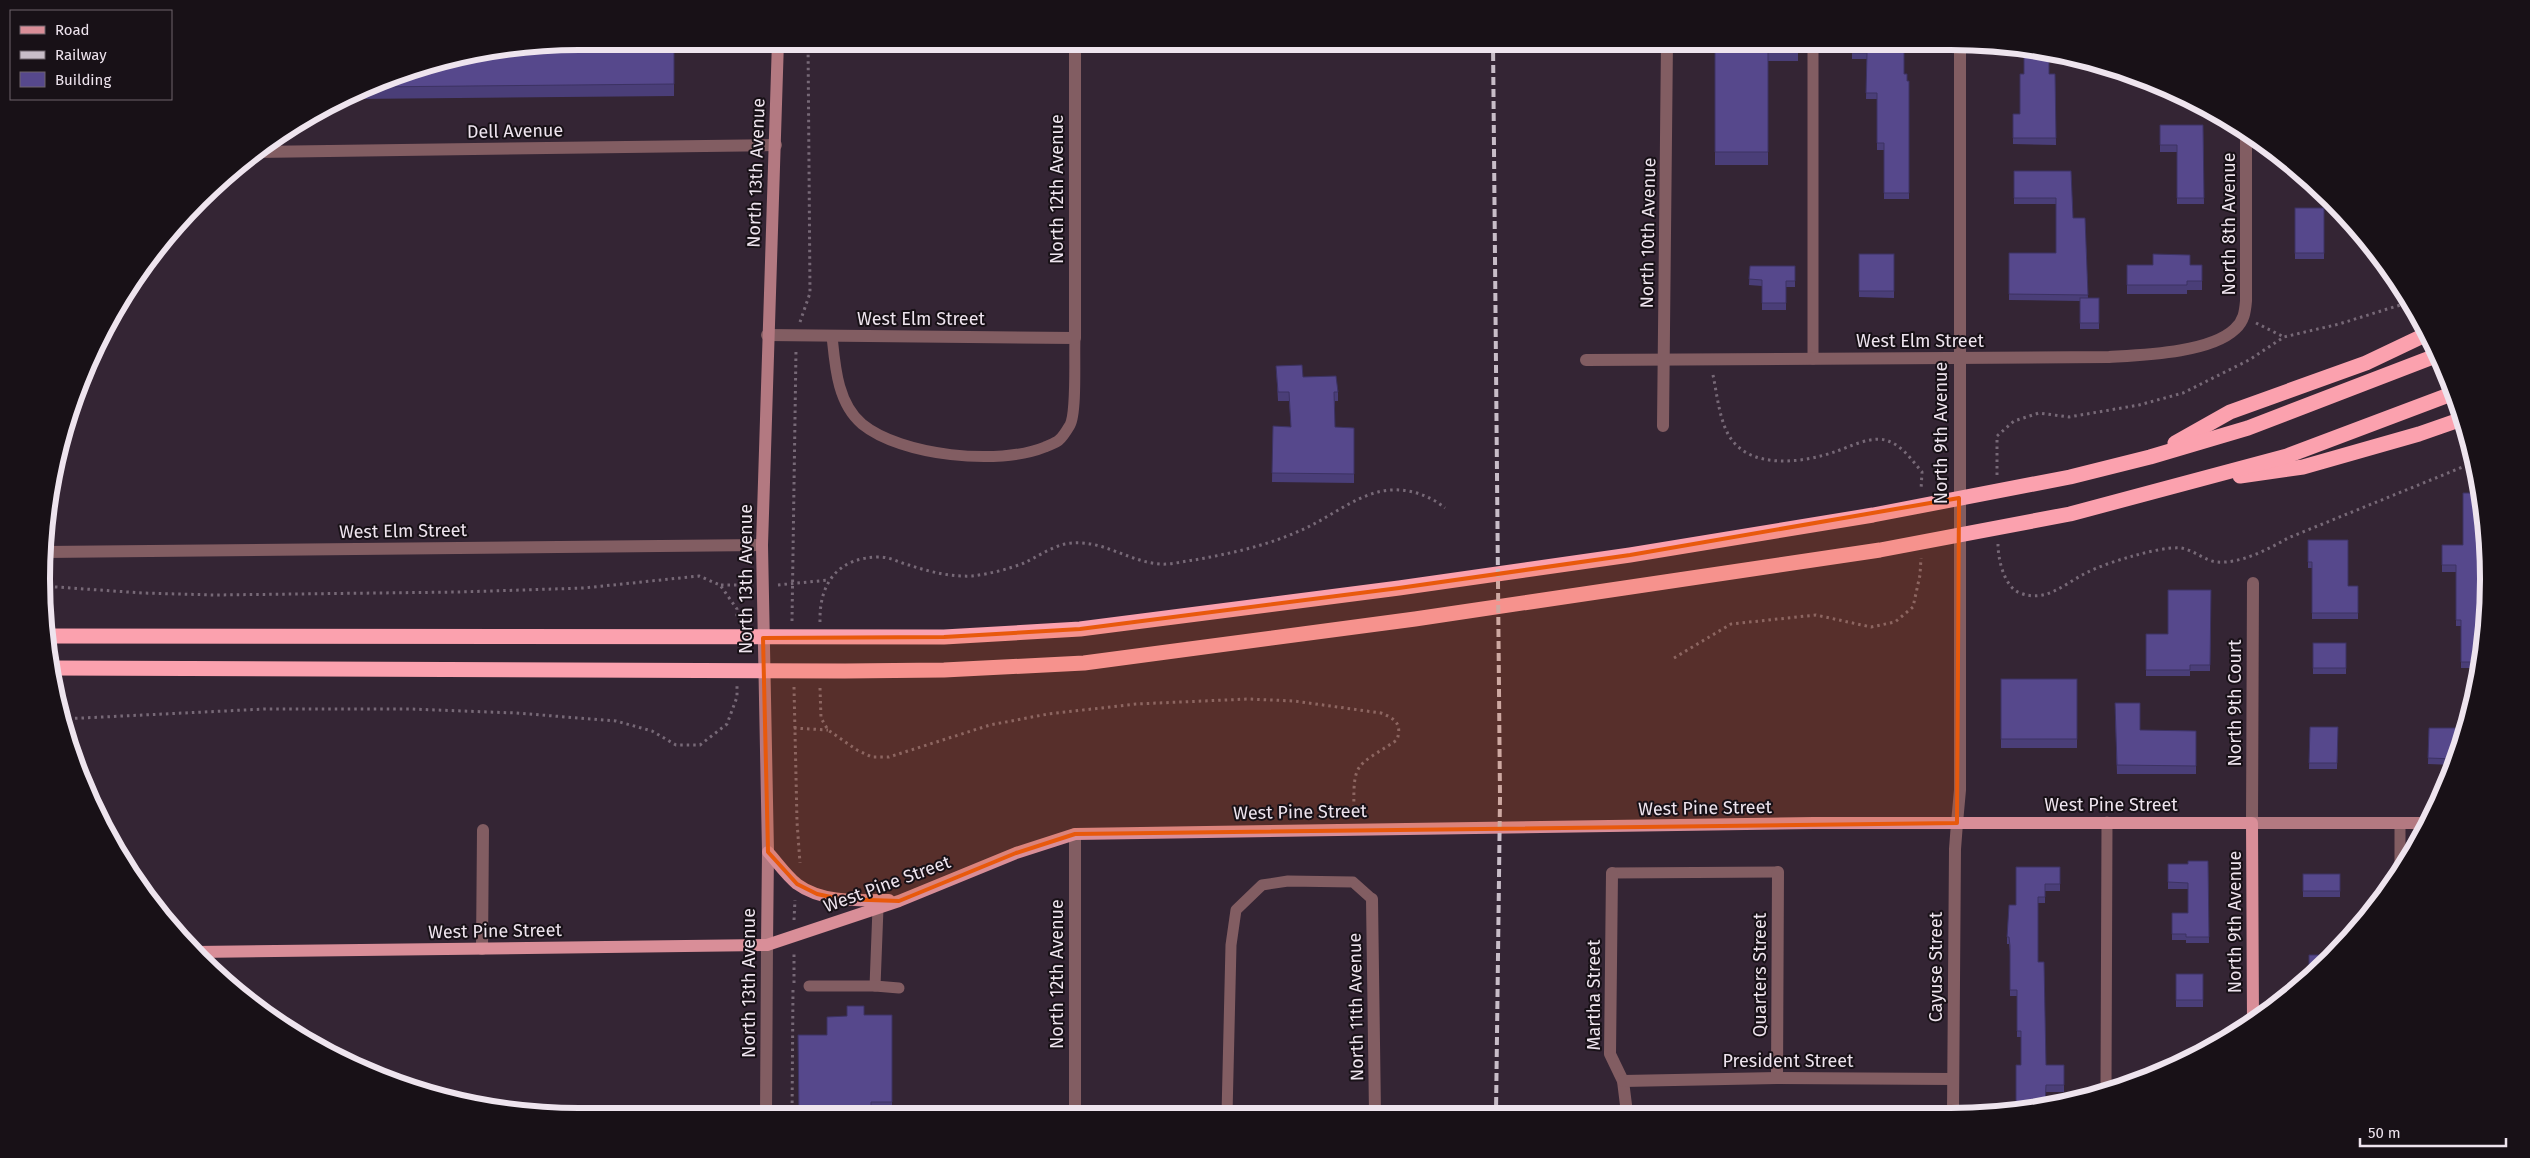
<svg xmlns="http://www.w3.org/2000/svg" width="2530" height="1158" font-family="'Fira Sans',sans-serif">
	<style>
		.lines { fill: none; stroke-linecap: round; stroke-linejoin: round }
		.path { stroke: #776977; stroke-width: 3; stroke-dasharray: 2.5 4; stroke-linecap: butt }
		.service { stroke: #825d62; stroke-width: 11 }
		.minor { stroke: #825d62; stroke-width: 12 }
		.tertiary { stroke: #825d62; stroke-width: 12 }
		.secondary { stroke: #b37981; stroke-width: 12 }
		.primary { stroke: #d98e98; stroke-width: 12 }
		.motorway { stroke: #fba1ae; stroke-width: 15 }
		.rail { stroke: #c8bdc8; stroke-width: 4; stroke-dasharray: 8 4; stroke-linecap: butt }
		.wall { fill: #4a3e78 }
		.building { fill: #56488c; stroke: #3c3262 }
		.marked { fill: #e8590c; fill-opacity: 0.2; stroke: #e8590c; stroke-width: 4; stroke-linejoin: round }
		.labels { text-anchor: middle; stroke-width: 4; stroke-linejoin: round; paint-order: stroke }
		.street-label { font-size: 18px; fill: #eee4ee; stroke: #181117 }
		.rim { fill: none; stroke: #eee4ee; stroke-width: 6 }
	</style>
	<rect width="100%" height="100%" fill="#342534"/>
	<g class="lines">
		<g class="path">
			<polyline points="800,322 810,293 808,41"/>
			<polyline points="2256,323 2284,337"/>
			<path d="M1713 375C1717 394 1719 417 1728 434 1748 471 1804 463 1837 451 1849 447 1871 436 1885 440 1901 444 1911 459 1922 472L1921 490"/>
			<polyline points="1997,475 1997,436 2014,421 2039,413 2069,417 2139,405 2183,393 2249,360 2284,337 2339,324 2410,302"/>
			<path d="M1998 544C1998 559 2004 587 2020 593 2046 603 2064 584 2086 573 2100 566 2118 560 2133 556 2148 552 2166 547 2181 548 2194 550 2205 561 2217 562 2240 564 2269 549 2288 538L2475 462"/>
			<polyline points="721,585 747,585"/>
			<polyline points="778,585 829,580"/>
			<polyline points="42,586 142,593 215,595 459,592 584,588 699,576 720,585 737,609 737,620"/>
			<polyline points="792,621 796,350"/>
			<path d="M820 622C819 583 838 557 880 557 890 557 900 563 909 565 930 572 951 577 972 576 989 574 1009 569 1024 563 1037 557 1051 547 1065 544 1100 537 1128 562 1160 564 1171 565 1184 561 1194 560 1234 553 1274 544 1310 526 1332 515 1354 498 1378 492 1401 486 1427 493 1445 508"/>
			<polyline points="1674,658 1731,624 1816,615 1871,627 1895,622 1913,607 1920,575 1921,558"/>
			<polyline points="794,687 797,822 800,863"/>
			<path d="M820 688 821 718 828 730 857 750 872 757H889L990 725 1048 714 1136 704 1248 699 1294 701 1381 713C1396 719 1402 724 1397 740 1355 768 1353 760 1354 814"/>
			<polyline points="62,719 265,709 411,709 516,713 616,721 652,731 676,745 700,745 727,724 737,697 737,686"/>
			<polyline points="794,728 828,730"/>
			<polyline points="794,920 795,900"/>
			<polyline points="794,983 794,952"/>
			<polyline points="792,1116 793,989"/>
		</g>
		<g class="service">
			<polyline points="1813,41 1813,359"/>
			<path d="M832 336C835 365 837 403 862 424 901 456 999 466 1045 447 1049 445 1056 443 1059 440 1063 437 1067 430 1070 425 1077 412 1074 355 1075 338"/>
			<polyline points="2400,823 2400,867"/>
			<polyline points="1612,873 1778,872"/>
			<polyline points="878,908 875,986 899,988"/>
			<polyline points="809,986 875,986"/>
			<polyline points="2106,1089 2107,822"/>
			<polyline points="1227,1115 1231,945 1236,910 1262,885 1288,881 1353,882 1372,899"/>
		</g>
		<g class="minor">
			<polyline points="256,152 776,145"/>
			<polyline points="767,335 1075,338 1075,41"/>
			<path d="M1586 360 2109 357C2142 355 2210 353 2235 329 2244 321 2245 312 2246 301V130"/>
			<polyline points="1663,426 1667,41"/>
			<polyline points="44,552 762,545"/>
			<polyline points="2252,823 2253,583"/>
			<polyline points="1612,873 1610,1054 1623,1081 1627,1113"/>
			<polyline points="1372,899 1375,1114"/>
			<polyline points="482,949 483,830"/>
			<polyline points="1777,1078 1778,872"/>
			<polyline points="1623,1081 1777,1078 1953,1079"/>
			<polyline points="1953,1112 1955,849 1957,823"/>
			<polyline points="1075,1115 1075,834"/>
		</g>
		<g class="tertiary">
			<polyline points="1957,823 1960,790 1960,42"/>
			<polyline points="766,1116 767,945"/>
		</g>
		<g class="secondary">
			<polyline points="2252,823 2426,823"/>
			<polyline points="767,945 768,852 762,545 778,41"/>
		</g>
		<g class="primary">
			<path d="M768 852C777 862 786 875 797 884 823 903 859 900 889 900"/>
			<polyline points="195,952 767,945 899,901 1016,853 1075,834 1814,823 2252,823 2253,1020"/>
		</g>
		<g class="motorway">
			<polyline points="2175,443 2230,412 2366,363 2427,334"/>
			<polyline points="2240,476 2303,467 2419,434 2462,419"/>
			<polyline points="45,636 944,637 1080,629 1399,588 1630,555 1873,515 2070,477 2150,457 2248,428 2438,355"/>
			<polyline points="50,668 845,671 944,670 1084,663 1415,619 1880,550 2070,514 2287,456 2454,393"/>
		</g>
		<polyline class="rail" points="1493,41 1500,798 1496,1114"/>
	</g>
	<g class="wall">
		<polygon points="674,41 674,96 354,99 354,94 406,70"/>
		<polygon points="1715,41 1798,41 1798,61 1768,61 1768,165 1715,165"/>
		<polygon points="1852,41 1904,74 1907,81 1909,81 1909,199 1884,199 1884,150 1877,150 1877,99 1866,99 1867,59 1852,59"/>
		<polygon points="2024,74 2055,74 2056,145 2013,144 2013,114 2020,114"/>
		<polygon points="2163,86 2180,95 2163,95"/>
		<polygon points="2160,125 2203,125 2204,204 2177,204 2177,152 2160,152"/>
		<polygon points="2293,168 2307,179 2293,179"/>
		<polygon points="2014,171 2071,171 2073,218 2085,218 2088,298 2099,298 2099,329 2080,329 2080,301 2009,300 2009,253 2056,253 2056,204 2014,204"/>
		<rect x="2295" y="208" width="29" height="51"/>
		<polygon points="1859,254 1894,254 1894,298 1859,297"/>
		<polygon points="2127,265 2202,265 2202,290 2187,290 2187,294 2127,294"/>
		<polygon points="1750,266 1795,266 1795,287 1786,287 1786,310 1762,310 1762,286 1749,285"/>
		<polygon points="1276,366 1338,392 1338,401 1335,401 1335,427 1354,428 1354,483 1272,482 1273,426 1291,427 1289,401 1278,401"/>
		<polygon points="2308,540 2348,586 2358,586 2358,619 2312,619 2312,568 2308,568"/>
		<polygon points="2442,545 2489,579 2480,668 2461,668 2461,626 2456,626 2456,572 2442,572"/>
		<polygon points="2211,590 2210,671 2190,671 2190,676 2146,676 2146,634 2168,634"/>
		<rect x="2313" y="643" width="33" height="31"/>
		<rect x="2001" y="679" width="76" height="69"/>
		<polygon points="2115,711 2140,730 2196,731 2196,774 2117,774"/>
		<polygon points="2310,727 2338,727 2337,769 2309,769"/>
		<polygon points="2429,728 2465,728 2454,765 2428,764"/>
		<polygon points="2208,861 2209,943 2186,943 2186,940 2172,940 2172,913 2188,913 2188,889 2168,889 2168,864 2188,864"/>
		<polygon points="2060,867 2060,891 2045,891 2045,903 2038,903 2038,962 2046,1065 2064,1065 2064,1092 2046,1092 2021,1065 2021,1037 2017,1037 2017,996 2010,996 2010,952 2009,944 2007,944 2007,937 2016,905"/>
		<rect x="2303" y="874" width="37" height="23"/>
		<rect x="2176" y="974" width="27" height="33"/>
		<polygon points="864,1015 892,1015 892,1114 871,1114 827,1035 847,1016"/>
	</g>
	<g class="building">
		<polygon points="579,41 674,41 674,84 368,87 406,70 474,52"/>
		<polygon points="1715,41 1798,41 1798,49 1768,49 1768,152 1715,152"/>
		<polygon points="1852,41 1904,41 1904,74 1907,74 1907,81 1909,81 1909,193 1884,193 1884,143 1877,143 1877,93 1866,93 1867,53 1852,53"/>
		<polygon points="2024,48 2049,51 2049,74 2055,74 2056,138 2013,138 2013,114 2020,114 2020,74 2024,74"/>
		<polygon points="2163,86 2169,89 2163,89"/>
		<polygon points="2160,125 2203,125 2204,198 2177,198 2177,145 2160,145"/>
		<polygon points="2293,168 2299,173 2293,173"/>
		<polygon points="2014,171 2071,171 2073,218 2085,218 2088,295 2009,294 2009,253 2056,253 2056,198 2014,198"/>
		<rect x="2295" y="208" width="29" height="45"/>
		<rect x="1859" y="254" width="35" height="37"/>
		<polygon points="2153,254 2190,255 2190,265 2202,265 2202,281 2187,281 2187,285 2127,285 2127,265 2153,265"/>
		<polygon points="1750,266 1795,266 1795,281 1786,281 1786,303 1762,303 1762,280 1749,279"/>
		<rect x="2080" y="298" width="19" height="25"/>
		<polygon points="1302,365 1303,377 1336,376 1338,392 1334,392 1335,427 1354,428 1354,474 1272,473 1273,426 1291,427 1289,392 1278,392 1276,366"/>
		<polygon points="2463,493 2480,493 2489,579 2481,662 2461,662 2461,620 2456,620 2456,565 2442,565 2442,545 2463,545"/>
		<polygon points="2308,540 2348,540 2348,586 2358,586 2358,613 2312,613 2312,562 2308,562"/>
		<polygon points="2168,590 2211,590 2210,665 2190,665 2190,670 2146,670 2146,634 2168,634"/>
		<rect x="2313" y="643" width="33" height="25"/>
		<rect x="2001" y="679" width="76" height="60"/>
		<polygon points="2115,703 2140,703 2140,730 2196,731 2196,766 2117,765"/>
		<polygon points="2310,727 2338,727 2337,763 2309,763"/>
		<polygon points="2429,728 2465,728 2456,759 2428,758"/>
		<polygon points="2188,861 2208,861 2209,937 2186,937 2186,934 2172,934 2172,913 2188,913 2188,883 2168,882 2168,864 2188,864"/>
		<polygon points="2016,867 2060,867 2060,884 2045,884 2045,897 2038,897 2038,962 2044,962 2046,1065 2064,1065 2064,1085 2046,1085 2045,1106 2021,1112 2016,1112 2016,1065 2021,1065 2021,1031 2017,1031 2017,990 2010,990 2010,946 2009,937 2007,937 2009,905 2016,905"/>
		<rect x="2303" y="874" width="37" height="17"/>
		<polygon points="2309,955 2329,955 2309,975"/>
		<rect x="2176" y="974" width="27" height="26"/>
		<polygon points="847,1006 864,1006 864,1015 892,1015 892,1102 871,1102 871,1116 799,1116 798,1035 827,1035 827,1017 847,1016"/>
		<polygon points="2173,1061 2183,1061 2173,1066"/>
		<polygon points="2154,1067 2172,1067 2157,1076 2154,1077"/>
	</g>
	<path class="marked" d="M1959 498 1957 823 1075 834 1016 853 899 901 840 899 817 894 797 884 768 852 763 638 944 637 1080 629 1399 588 1630 555Z"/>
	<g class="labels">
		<g class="street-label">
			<text transform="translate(515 131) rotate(-1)" y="6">Dell Avenue</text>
			<text transform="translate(756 173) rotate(-88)" y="6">North 13th Avenue</text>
			<text transform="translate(1057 189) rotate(-90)" y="6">North 12th Avenue</text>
			<text transform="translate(2229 224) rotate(-90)" y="6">North 8th Avenue</text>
			<text transform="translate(1648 233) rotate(-89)" y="6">North 10th Avenue</text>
			<text x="921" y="325">West Elm Street</text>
			<text x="1920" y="347">West Elm Street</text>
			<text transform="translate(1941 433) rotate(-90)" y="6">North 9th Avenue</text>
			<text transform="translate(403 531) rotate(-1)" y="6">West Elm Street</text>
			<text transform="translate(746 579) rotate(-90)" y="6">North 13th Avenue</text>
			<text transform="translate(2235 703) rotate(-90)" y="6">North 9th Court</text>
			<text x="2111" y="811">West Pine Street</text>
			<text transform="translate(1705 808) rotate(-1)" y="6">West Pine Street</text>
			<text transform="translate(1300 812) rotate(-1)" y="6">West Pine Street</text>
			<text transform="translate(887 884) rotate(-20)" y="6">West Pine Street</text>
			<text transform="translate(2235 922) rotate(-90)" y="6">North 9th Avenue</text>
			<text transform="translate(495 931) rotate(-1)" y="6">West Pine Street</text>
			<text transform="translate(1936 967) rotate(-90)" y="6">Cayuse Street</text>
			<text transform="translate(1057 974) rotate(-90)" y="6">North 12th Avenue</text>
			<text transform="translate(1760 975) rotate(-90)" y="6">Quarters Street</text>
			<text transform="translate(749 983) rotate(-90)" y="6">North 13th Avenue</text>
			<text transform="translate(1594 995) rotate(-90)" y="6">Martha Street</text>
			<text transform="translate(1356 1007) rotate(-91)" y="6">North 11th Avenue</text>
			<text x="1788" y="1067">President Street</text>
		</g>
	</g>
	<path d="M0 0H2530V1158H0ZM579 50H1951A529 529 0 0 1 2480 579V579A529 529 0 0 1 1951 1108H579A529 529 0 0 1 50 579V579A529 529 0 0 1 579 50Z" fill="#181117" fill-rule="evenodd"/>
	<path class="rim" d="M579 50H1951A529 529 0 0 1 2480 579V579A529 529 0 0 1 1951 1108H579A529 529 0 0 1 50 579V579A529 529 0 0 1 579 50Z"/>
	<rect x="10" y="10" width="162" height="90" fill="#181117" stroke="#6e656d"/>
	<rect x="20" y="26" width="25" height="8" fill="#d98e98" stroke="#6e656d"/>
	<text x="55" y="35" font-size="15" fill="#eee4ee">Road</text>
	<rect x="20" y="51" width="25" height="8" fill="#c8bdc8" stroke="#6e656d"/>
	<text x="55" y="60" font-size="15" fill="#eee4ee">Railway</text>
	<rect x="20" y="72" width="25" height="15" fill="#56488c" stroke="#6e656d"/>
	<text x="55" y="85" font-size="15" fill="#eee4ee">Building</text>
	<path d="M2360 1138v8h146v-8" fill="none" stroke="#eee4ee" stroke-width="2.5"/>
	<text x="2368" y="1138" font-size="15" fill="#eee4ee" stroke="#181117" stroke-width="4" paint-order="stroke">50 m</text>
</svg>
